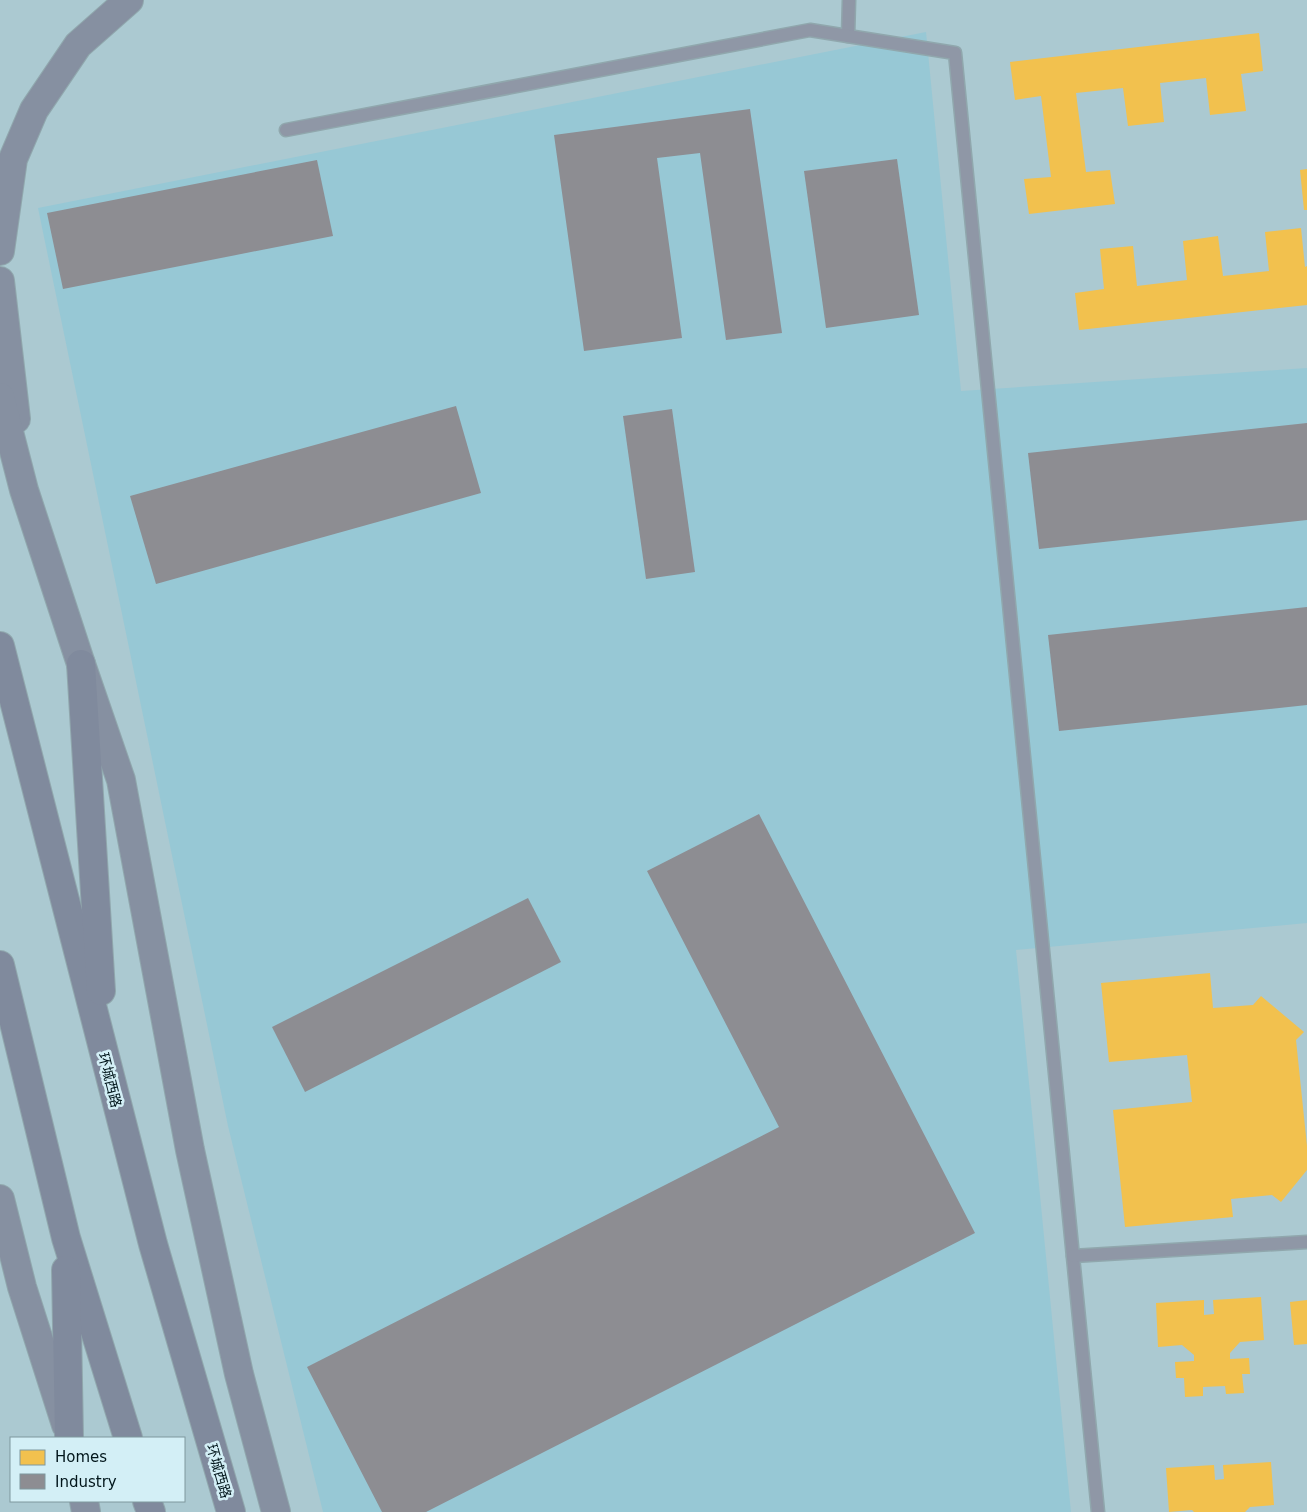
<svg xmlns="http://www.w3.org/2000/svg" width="1307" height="1512" font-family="'DejaVu Sans','Noto Sans SC',sans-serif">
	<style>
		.built { fill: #97c8d5 }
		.homes { fill: #f2c14e }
		.industry { fill: #8d8d92 }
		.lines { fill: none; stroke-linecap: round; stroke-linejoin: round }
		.lane-casing { stroke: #90a7ad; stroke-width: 15 }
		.primary-casing { stroke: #90a7ad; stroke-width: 30 }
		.highway-casing { stroke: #90a7ad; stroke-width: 30 }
		.lane { stroke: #8f97a6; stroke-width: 12 }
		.primary { stroke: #8690a1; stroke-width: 28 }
		.highway { stroke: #808a9d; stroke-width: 28 }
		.labels { text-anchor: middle; stroke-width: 5; stroke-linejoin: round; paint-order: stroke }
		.street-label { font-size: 14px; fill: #01151a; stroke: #d3eff6 }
	</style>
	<rect width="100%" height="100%" fill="#abc9d1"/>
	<polygon class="built" points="926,32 961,391 1307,368 1307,923 1016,950 1071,1512 323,1512 228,1126 38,208"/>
	<g class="homes">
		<polygon points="1259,33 1263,71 1241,74 1246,111 1210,115 1206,78 1160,83 1164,122 1128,126 1123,88 1076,93 1086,172 1110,170 1115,204 1029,214 1024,179 1051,177 1041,96 1015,100 1010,62"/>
		<polygon points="1307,169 1307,210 1304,210 1300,170"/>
		<polygon points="1301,228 1305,267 1307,266 1307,305 1079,330 1075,293 1104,289 1100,249 1133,246 1137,286 1187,280 1183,241 1218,236 1223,276 1269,271 1265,232"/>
		<polygon points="1210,973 1213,1008 1253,1005 1261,996 1304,1032 1296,1040 1307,1146 1307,1170 1281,1202 1272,1195 1231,1199 1233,1217 1125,1227 1113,1110 1192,1102 1187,1055 1109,1062 1101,983"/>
		<polygon points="1261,1297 1264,1340 1240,1342 1230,1353 1230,1359 1249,1358 1250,1374 1242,1374 1244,1393 1226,1394 1225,1386 1203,1387 1203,1396 1185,1397 1184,1378 1176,1378 1175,1362 1194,1361 1194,1355 1182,1345 1158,1347 1156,1303 1204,1300 1204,1315 1214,1314 1213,1300"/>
		<polygon points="1307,1300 1307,1344 1294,1345 1290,1302"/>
		<polygon points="1271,1462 1274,1505 1250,1507 1245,1512 1194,1512 1192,1510 1169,1512 1166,1468 1214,1465 1215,1480 1224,1479 1223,1465"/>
	</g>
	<g class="industry">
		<polygon points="750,109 782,333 726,340 700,153 657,158 682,338 584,351 554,135"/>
		<polygon points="897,159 919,315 826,328 804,171"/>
		<polygon points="317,160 333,236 63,289 47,213"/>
		<polygon points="456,406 481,493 156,584 130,496"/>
		<polygon points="672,409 695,572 646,579 623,416"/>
		<polygon points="1307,423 1307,520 1039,549 1028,453"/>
		<polygon points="1307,607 1307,705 1059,731 1048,635"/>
		<polygon points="759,814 975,1233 426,1512 382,1512 307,1367 779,1127 647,871"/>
		<polygon points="528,898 561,962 305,1092 272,1027"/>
	</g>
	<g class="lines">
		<g class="lane-casing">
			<g id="lane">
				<polyline points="848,36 849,0"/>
				<polyline points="286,130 810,30 955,53 1098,1512"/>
				<polyline points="1073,1256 1307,1242"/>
			</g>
		</g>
		<g class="primary-casing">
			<g id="primary">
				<polyline points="0,251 13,159 34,110 78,45 129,0"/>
				<polyline points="0,281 16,419"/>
				<polyline points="0,397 24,490 81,664 121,780 190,1150 239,1374 276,1512"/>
				<polyline points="0,1199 22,1287 66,1425"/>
				<polyline points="84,1501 86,1512"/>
			</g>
		</g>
		<g class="highway-casing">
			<g id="highway">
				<polyline points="0,646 153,1244 231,1512"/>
				<polyline points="81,664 101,991"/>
				<polyline points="0,965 66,1238 128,1438"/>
				<polyline points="66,1270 69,1436"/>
				<polyline points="147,1501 151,1512"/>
			</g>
		</g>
		<use href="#lane" class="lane"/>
		<use href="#primary" class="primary"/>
		<use href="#highway" class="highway"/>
	</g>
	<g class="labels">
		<g class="street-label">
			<text transform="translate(110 1080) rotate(76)" y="5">环城西路</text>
			<text transform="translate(219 1471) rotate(74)" y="5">环城西路</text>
		</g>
	</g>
	<rect x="10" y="1437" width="175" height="65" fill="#d3eff6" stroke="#7f989e"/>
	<rect x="20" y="1450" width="25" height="15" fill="#f2c14e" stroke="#7f989e"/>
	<text x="55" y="1462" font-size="15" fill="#01151a">Homes</text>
	<rect x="20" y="1474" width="25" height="15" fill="#8d8d92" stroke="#7f989e"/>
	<text x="55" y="1487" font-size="15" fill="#01151a">Industry</text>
</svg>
